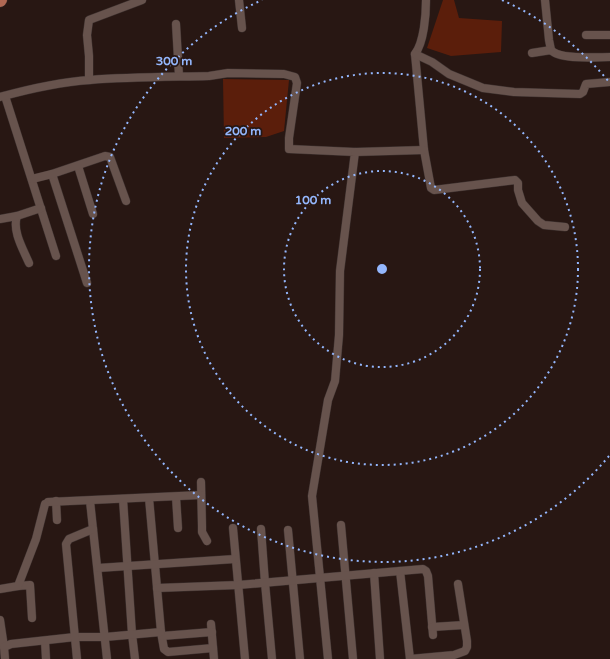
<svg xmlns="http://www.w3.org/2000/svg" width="610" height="659" font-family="'Varela Round',sans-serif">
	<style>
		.green { fill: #5b1e0b }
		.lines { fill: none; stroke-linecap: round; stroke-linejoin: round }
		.street-casing { stroke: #3d312f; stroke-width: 9 }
		.primary-casing { stroke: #3d312f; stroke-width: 13 }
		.street { stroke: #67534d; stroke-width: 8 }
		.primary { stroke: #b06853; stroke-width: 12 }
		.ring { fill: none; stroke: #94b7fd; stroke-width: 2; stroke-dasharray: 2 4 }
		.centre { fill: #94b7fd; stroke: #281713; stroke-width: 2 }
		.ring-label { font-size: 12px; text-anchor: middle; font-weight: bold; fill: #94b7fd; stroke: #281713; stroke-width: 3.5; stroke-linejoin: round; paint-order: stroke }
	</style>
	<rect width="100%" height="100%" fill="#281713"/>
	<g class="green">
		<polygon points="443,0 454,0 459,18 502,21 501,52 451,56 427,48"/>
		<polygon points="223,79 289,80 284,131 266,137 224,138"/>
	</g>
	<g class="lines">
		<g class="street-casing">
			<g id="street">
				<polyline points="239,0 242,28"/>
				<path d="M426 0C426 15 424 42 415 54L424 150 431 188 434 190 515 180 518 183V190L522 203 538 221 544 225 565 227"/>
				<polyline points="545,0 549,40 551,50"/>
				<polyline points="176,24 179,76"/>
				<polyline points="586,35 610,35"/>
				<path d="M532 53 551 50C559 60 597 57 610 57"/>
				<polyline points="415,54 432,62 449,74 483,88 514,92 580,94 583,92 586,84 610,82"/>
				<polyline points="89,80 89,56 87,35 89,20 142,0"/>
				<polyline points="5,96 56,256"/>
				<path d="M0 97C29 89 60 82 90 80 129 77 169 77 209 76L228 73 284 74 295 77 297 83 289 138V149L355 152 340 271 339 335 335 381 328 400 312 496 328 659"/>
				<polyline points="355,152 424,150"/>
				<polyline points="78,166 93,214"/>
				<polyline points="52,174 87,283"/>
				<polyline points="32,179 52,174 105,156 110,157 126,201"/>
				<path d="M17 216C12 231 23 249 29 263"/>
				<polyline points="0,219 17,216 41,208"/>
				<polyline points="201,482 202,526 202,532 207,541"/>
				<polyline points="176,497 178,528"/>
				<polyline points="149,498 161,632 164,649 168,652 213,648"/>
				<polyline points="123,499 132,634 135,659"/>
				<polyline points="56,501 57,520"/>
				<polyline points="90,501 107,659"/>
				<polyline points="48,502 201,495"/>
				<polyline points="341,525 353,659"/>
				<polyline points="233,528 245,659"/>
				<polyline points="261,529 265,583 272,659"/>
				<polyline points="288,530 300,659"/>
				<polyline points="98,568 235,559"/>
				<polyline points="400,571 410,659"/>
				<polyline points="374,573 380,659"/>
				<polyline points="18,586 30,585 32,618"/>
				<polyline points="157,588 238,585 423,569 426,571 428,576 433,635"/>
				<polyline points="0,589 18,586 36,539 45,504"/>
				<polyline points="0,620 4,647"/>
				<polyline points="211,624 214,659"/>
				<polyline points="432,627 464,625"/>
				<polyline points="162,636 212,632"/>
				<polyline points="45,641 46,659"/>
				<polyline points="5,659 4,647 11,644 75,637 105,637 161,632"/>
				<polyline points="77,659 66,544 69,539 93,529"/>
				<polyline points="410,659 454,655 465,651 467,647 467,641 458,584"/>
			</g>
		</g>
		<g class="primary-casing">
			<polyline id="primary" points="0,1 1,0"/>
		</g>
		<use href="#street" class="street"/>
		<use href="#primary" class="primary"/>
	</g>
	<g class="ring">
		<circle cx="382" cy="269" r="98"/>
		<circle cx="382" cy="269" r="196"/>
		<path d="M609 456A294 294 0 1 1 262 0M502 0A294 294 0 0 1 609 82"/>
	</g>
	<circle cx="382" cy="269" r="6" class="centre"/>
	<g class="ring-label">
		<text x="174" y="65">300 m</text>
		<text x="243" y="135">200 m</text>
		<text x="313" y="204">100 m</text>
	</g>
</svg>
